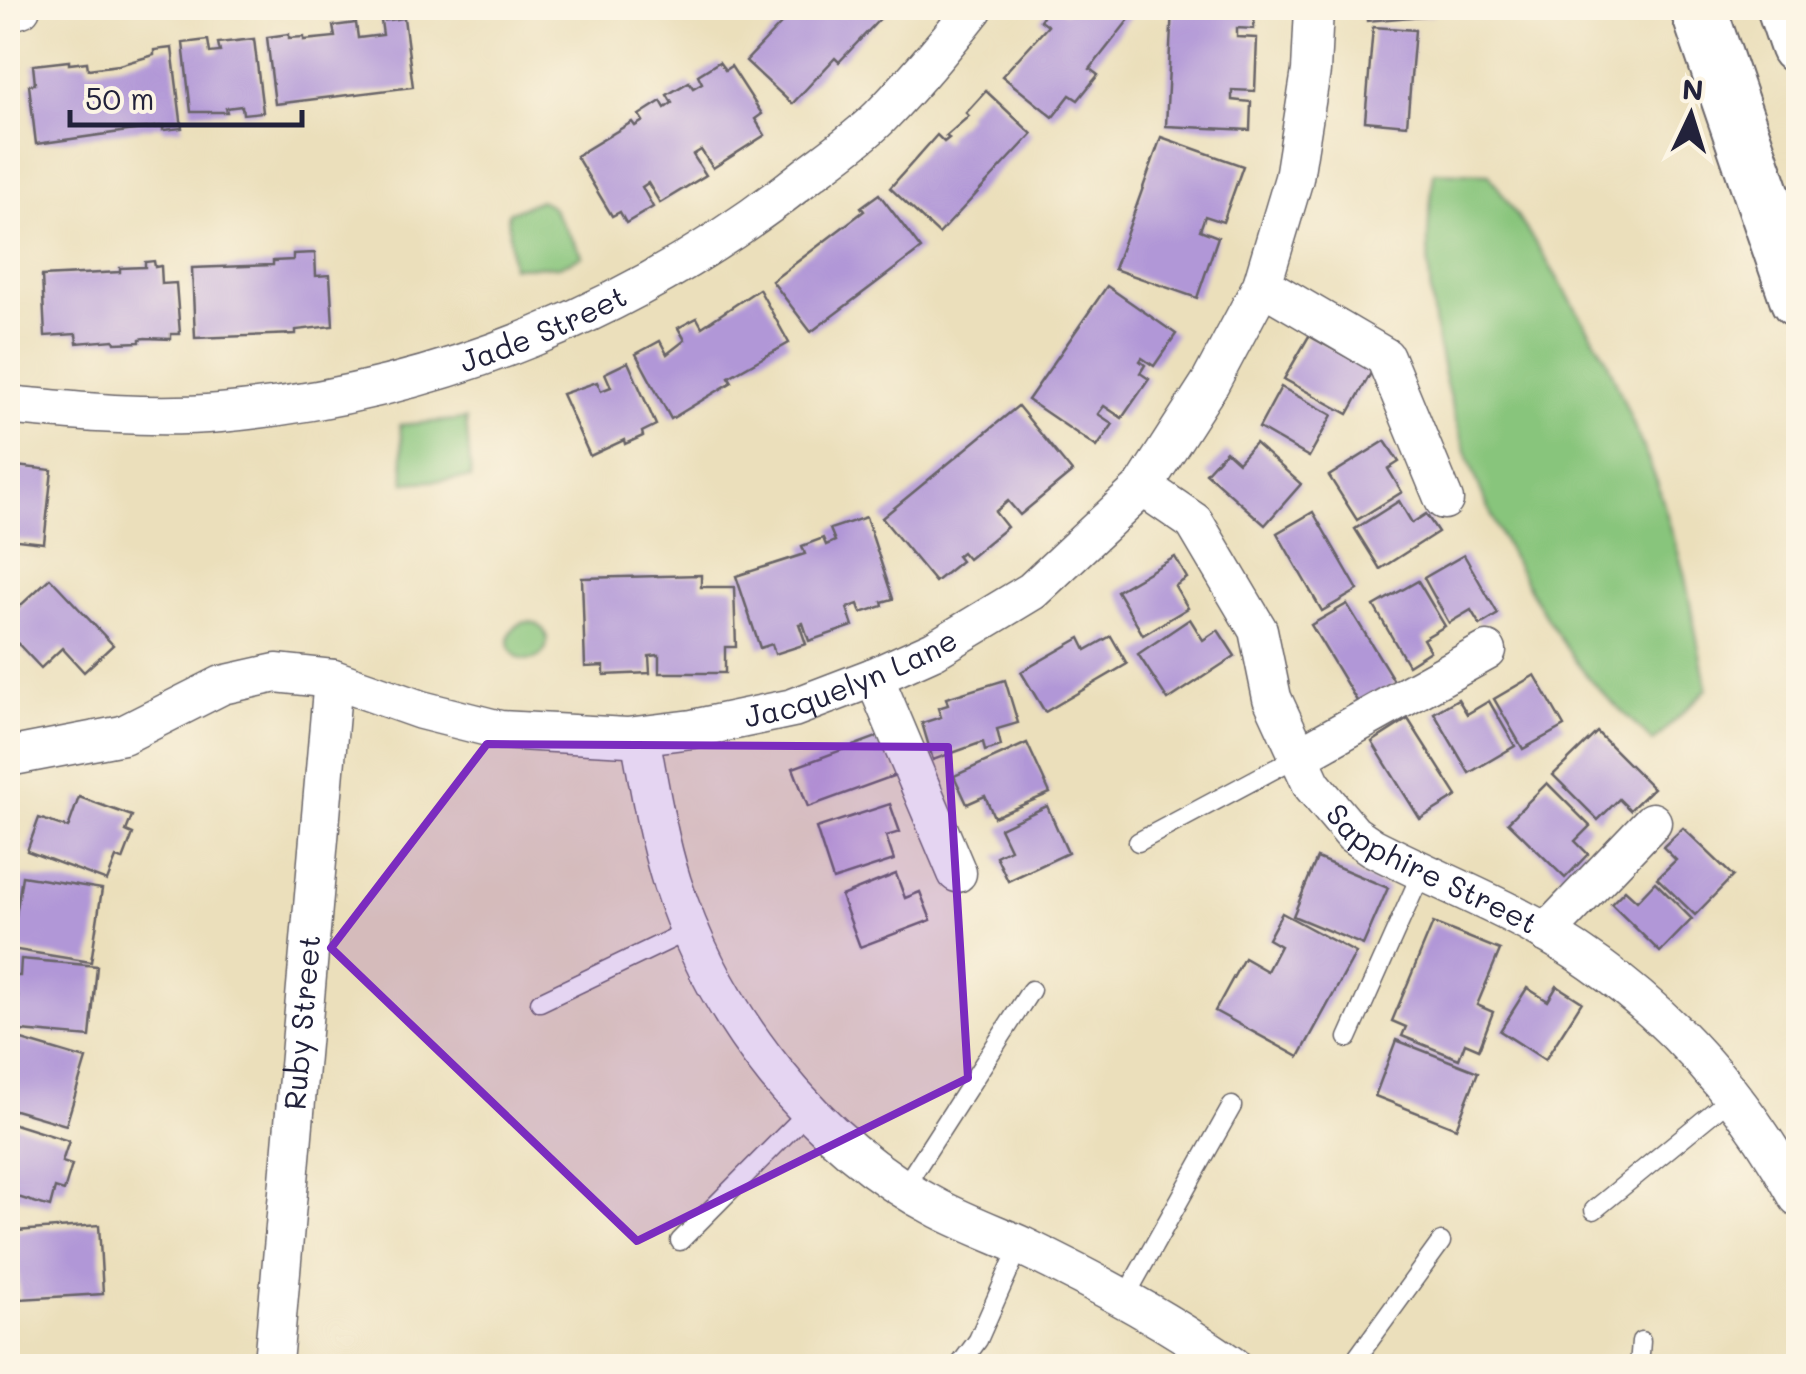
<svg xmlns="http://www.w3.org/2000/svg" width="1806" height="1374" font-family="Mali,sans-serif">
	<style>
		.green { fill: #88c57b; stroke: #55745b; stroke-width: 2.5 }
		.building { fill: #b197d7 }
		.lines { fill: none; stroke-linecap: round; stroke-linejoin: round }
		.service-casing { stroke: #686468; stroke-width: 21 }
		.minor-casing { stroke: #686468; stroke-width: 41 }
		.motorway-casing { stroke: #686468; stroke-width: 59 }
		.service { stroke: #fff; stroke-width: 18 }
		.minor { stroke: #fff; stroke-width: 38 }
		.motorway { stroke: #fff; stroke-width: 55 }
		.marked { fill: #7b2cbf; fill-opacity: 0.2; stroke: #7b2cbf; stroke-width: 8; stroke-linejoin: round }
		.labels { text-anchor: middle; stroke-width: 10; stroke-linejoin: round; paint-order: stroke }
		.street-label { font-size: 30px; fill: #22223b; stroke: #fcf5e5 }
	</style>
	<rect width="100%" height="100%" fill="#fcf5e5"/>
	<filter id="ink" filterUnits="userSpaceOnUse"><feTurbulence type="fractalNoise" baseFrequency=".01" numOctaves="2"/><feDisplacementMap in="SourceGraphic" scale="20" xChannelSelector="R" yChannelSelector="G"/><feConvolveMatrix kernelMatrix="1 2 1 2 8 2 1 2 1" color-interpolation-filters="sRGB"/></filter>
	<filter id="wash" filterUnits="userSpaceOnUse"><feTurbulence type="fractalNoise" baseFrequency=".0048" numOctaves="4" result="noise"/><feDisplacementMap in="SourceGraphic" scale="40" xChannelSelector="R" yChannelSelector="G"/><feGaussianBlur stdDeviation="2.25" result="paint"/><feColorMatrix in="noise" values="0 0 0 0 0 0 0 0 0 0 0 0 0 0 0 0 0 1.4 0 .05"/><feComposite in="paint" operator="in"/></filter>
	<g filter="url(#wash)">
		<rect width="100%" height="100%" fill="#ebdfbb"/>
		<g class="green">
			<path d="M1434 172 1489 174 1542 253 1606 358 1657 482 1684 573 1707 689 1653 742C1627 715 1595 689 1574 659 1488 537 1429 390 1428 240 1428 218 1432 194 1434 172Z"/>
			<polygon points="540,200 551,206 583,256 559,266 512,267 508,213"/>
			<polygon points="466,419 471,478 405,483 400,425"/>
			<circle cx="528" cy="641" r="19"/>
		</g>
		<g id="blocks">
			<g class="building">
				<polygon points="796,8 890,8 839,62 835,58 792,104 746,61"/>
				<polygon points="1049,8 1058,8 1065,13 1069,8 1138,8 1090,69 1098,75 1078,100 1070,95 1053,117 1002,76 1048,26 1040,20"/>
				<polygon points="1172,8 1255,8 1254,29 1237,28 1237,37 1257,38 1255,91 1232,90 1232,100 1251,102 1250,130 1166,126"/>
				<polygon points="1366,8 1432,8 1433,15 1367,21"/>
				<polygon points="404,18 413,87 275,104 267,37 289,34 289,38 304,37 304,40 335,37 333,26 356,23 358,38 383,35 381,21"/>
				<polygon points="1373,27 1415,30 1407,125 1365,121"/>
				<polygon points="254,39 263,112 243,114 242,106 226,108 227,112 191,112 183,43 208,40 210,53 220,52 218,43"/>
				<polygon points="172,48 182,128 163,130 163,126 36,144 29,85 35,84 33,65 69,61 69,64 87,62 88,69 119,65 154,55 154,50"/>
				<polygon points="719,62 725,70 731,66 762,114 755,119 765,135 713,168 701,150 693,155 706,175 660,203 648,183 642,187 653,207 626,223 620,212 612,216 576,156 632,122 635,126 643,121 639,115 661,101 665,108 672,103 667,95 689,82 693,88 702,83 698,75"/>
				<polygon points="986,91 1032,134 939,234 890,188 937,135 944,142 949,138 946,136 969,116 966,113"/>
				<polygon points="1161,137 1243,166 1223,222 1205,216 1200,230 1218,237 1197,298 1114,269"/>
				<polygon points="879,194 921,249 811,332 772,281 864,211 861,207"/>
				<polygon points="315,253 316,276 330,275 333,326 296,330 296,334 195,338 192,268 273,265 273,261 293,260 293,254"/>
				<polygon points="154,261 155,267 161,266 162,284 176,283 180,334 171,334 171,339 145,338 140,339 140,342 115,343 114,340 77,343 76,334 45,336 42,276 120,272 120,268 145,267 145,262"/>
				<polygon points="1107,286 1176,334 1154,366 1142,358 1140,361 1145,365 1140,373 1149,379 1122,418 1104,406 1098,414 1113,424 1097,447 1028,400"/>
				<polygon points="759,289 789,343 729,377 732,382 671,419 636,354 660,341 667,354 685,340 678,328 697,318 702,327"/>
				<polygon points="1309,336 1372,371 1348,414 1284,379"/>
				<polygon points="628,362 656,425 642,432 643,436 625,444 624,440 590,456 562,394 597,382 601,391 611,387 605,373"/>
				<polygon points="1281,387 1332,415 1309,457 1259,428"/>
				<polygon points="1018,406 1072,472 1020,515 1008,501 995,512 1007,527 968,559 962,552 957,556 961,561 935,582 882,518"/>
				<polygon points="1385,441 1399,462 1388,469 1402,492 1357,520 1329,476"/>
				<polygon points="1255,443 1301,484 1265,525 1206,473 1226,451 1238,462"/>
				<polygon points="16,466 52,470 44,543 8,539 8,470 15,471"/>
				<polygon points="1399,501 1412,523 1426,514 1438,532 1380,569 1355,529"/>
				<polygon points="1313,512 1358,590 1322,611 1277,533"/>
				<polygon points="866,517 893,599 882,602 883,606 861,613 858,604 847,608 853,626 809,641 803,623 799,624 806,644 775,654 772,644 760,648 736,576 805,554 802,546 823,538 826,545 835,541 830,529"/>
				<polygon points="1464,555 1498,614 1480,625 1471,610 1449,623 1424,578"/>
				<polygon points="1175,557 1187,578 1175,586 1188,608 1143,635 1117,591"/>
				<polygon points="701,575 701,587 734,587 736,647 725,647 725,673 659,673 659,655 649,656 650,673 604,675 604,666 585,667 582,578"/>
				<polygon points="50,578 113,645 84,672 62,648 41,668 8,633 8,617"/>
				<polygon points="1418,581 1445,626 1423,639 1430,651 1408,665 1374,606"/>
				<polygon points="1347,604 1396,684 1360,706 1311,625"/>
				<polygon points="1190,619 1203,640 1218,630 1235,656 1168,700 1138,654"/>
				<polygon points="1111,636 1127,664 1045,712 1021,672 1080,638 1086,650"/>
				<polygon points="1535,675 1564,726 1523,749 1494,699"/>
				<polygon points="1005,680 1018,723 997,729 1001,746 985,751 983,742 933,760 922,723 941,717 938,708 948,705 946,698"/>
				<polygon points="1458,699 1467,714 1489,701 1515,746 1469,773 1434,713"/>
				<polygon points="1408,719 1457,796 1420,819 1372,742"/>
				<polygon points="1597,732 1653,788 1630,810 1619,799 1598,820 1553,775"/>
				<polygon points="882,735 896,775 808,807 793,768"/>
				<polygon points="1027,743 1050,793 994,817 985,796 967,804 954,776"/>
				<polygon points="1547,783 1590,826 1575,841 1588,854 1565,878 1508,822"/>
				<polygon points="79,797 132,816 126,831 133,834 123,860 116,858 107,881 27,851 39,818 68,828"/>
				<polygon points="890,804 900,832 886,836 894,860 833,880 816,828"/>
				<polygon points="1047,806 1068,853 1008,881 996,856 1010,849 1000,828"/>
				<polygon points="1683,828 1733,876 1695,915 1657,878 1676,860 1663,847"/>
				<polygon points="1317,858 1388,888 1363,945 1293,916"/>
				<polygon points="896,874 905,898 920,892 931,920 860,947 841,896"/>
				<polygon points="22,876 102,889 91,962 11,949"/>
				<polygon points="1655,882 1692,919 1660,952 1611,904 1625,890 1637,901"/>
				<polygon points="1282,913 1356,953 1299,1057 1215,1011 1244,958 1267,971 1280,946 1268,939"/>
				<polygon points="1433,923 1500,950 1477,1005 1493,1012 1479,1049 1465,1043 1459,1059 1402,1036 1406,1027 1392,1021"/>
				<polygon points="21,959 97,966 90,1037 10,1030 12,1005 17,1006 18,996 13,996 14,976 20,976"/>
				<polygon points="1557,986 1582,1002 1545,1060 1500,1031 1527,988 1548,1001"/>
				<polygon points="15,1038 86,1059 66,1125 8,1108 8,1064"/>
				<polygon points="1396,1040 1478,1072 1456,1128 1375,1096"/>
				<polygon points="8,1122 69,1141 62,1162 72,1165 64,1191 55,1188 50,1207 8,1194"/>
				<polygon points="99,1225 103,1294 20,1299 16,1231"/>
			</g>
		</g>
	</g>
	<g filter="url(#ink)">
		<use href="#blocks" fill-opacity="0" stroke="#686468" stroke-width="2.5"/>
		<g class="lines">
			<g class="service-casing">
				<g id="service">
					<polyline points="1138,842 1299,756"/>
					<polyline points="540,1002 690,930"/>
					<polyline points="1348,1038 1422,872"/>
					<polyline points="903,1189 1031,990"/>
					<polyline points="1594,1210 1733,1096"/>
					<polyline points="680,1241 810,1110"/>
					<polyline points="1124,1299 1232,1106"/>
					<polyline points="959,1366 978,1340 1020,1245"/>
					<polyline points="1351,1366 1441,1242"/>
					<polyline points="1639,1366 1641,1341"/>
				</g>
			</g>
			<g class="minor-casing">
				<g id="minor">
					<polyline points="8,12 21,8"/>
					<polyline points="1262,285 1385,357 1444,500"/>
					<path id="s1" d="M8 405C77 412 150 419 220 413 436 394 640 310 809 174 833 156 859 138 880 117 913 83 945 45 974 8"/>
					<path id="s2" d="M1143 487 1194 522 1258 630 1272 698 1312 785 1353 834 1372 847C1417 870 1464 890 1510 913 1635 976 1731 1074 1798 1197"/>
					<polyline points="874,677 957,873"/>
					<path d="M640 736C649 785 657 835 672 883 715 1016 814 1145 939 1209 966 1223 995 1234 1022 1246 1095 1281 1166 1319 1232 1366"/>
					<polyline points="1299,756 1487,651"/>
					<path id="s3" d="M8 757 123 735 222 685 276 673 333 679 421 710 500 730 627 737 692 729 793 708 874 677 934 650 1032 591 1143 487 1210 383 1262 285 1294 178 1311 71 1314 8"/>
					<polyline points="1546,933 1652,822"/>
					<path id="s4" d="M273 1363 333 679"/>
				</g>
			</g>
			<g class="motorway-casing">
				<g id="motorway">
					<polyline points="1698,8 1798,299"/>
					<polyline points="1785,8 1798,46"/>
				</g>
			</g>
			<use href="#service" class="service"/>
			<use href="#minor" class="minor"/>
			<use href="#motorway" class="motorway"/>
		</g>
	</g>
	<path class="marked" d="M487 744 948 747 968 1078 637 1241 331 948Z"/>
	<g class="labels">
		<g class="street-label">
			<text dy="10" stroke="none"><textPath href="#s1" startOffset="548">Jade Street</textPath></text>
			<text dy="10" stroke="none"><textPath href="#s3" startOffset="875">Jacquelyn Lane</textPath></text>
			<text dy="10" stroke="none"><textPath href="#s2" startOffset="502">Sapphire Street</textPath></text>
			<text dy="10" stroke="none"><textPath href="#s4" startOffset="342">Ruby Street</textPath></text>
		</g>
	</g>
	<rect width="1806" height="1374" fill="none" stroke="#fcf5e5" stroke-width="40"/>
	<g transform="translate(1691 115) rotate(4)" stroke="#fcf5e5" stroke-width="8" paint-order="stroke">
	<path d="M0-8L18 38L0 25L-18 38Z" fill="#22223b"/>
	<text y="-15" font-size="28" font-weight="bold" text-anchor="middle" fill="#22223b">N</text>
	</g>
	<path d="M70 110v15h232v-15" fill="none" stroke="#22223b" stroke-width="5"/>
	<text x="85" y="110" font-size="30" fill="#22223b" stroke="#fcf5e5" stroke-width="8" paint-order="stroke">50 m</text>
</svg>
